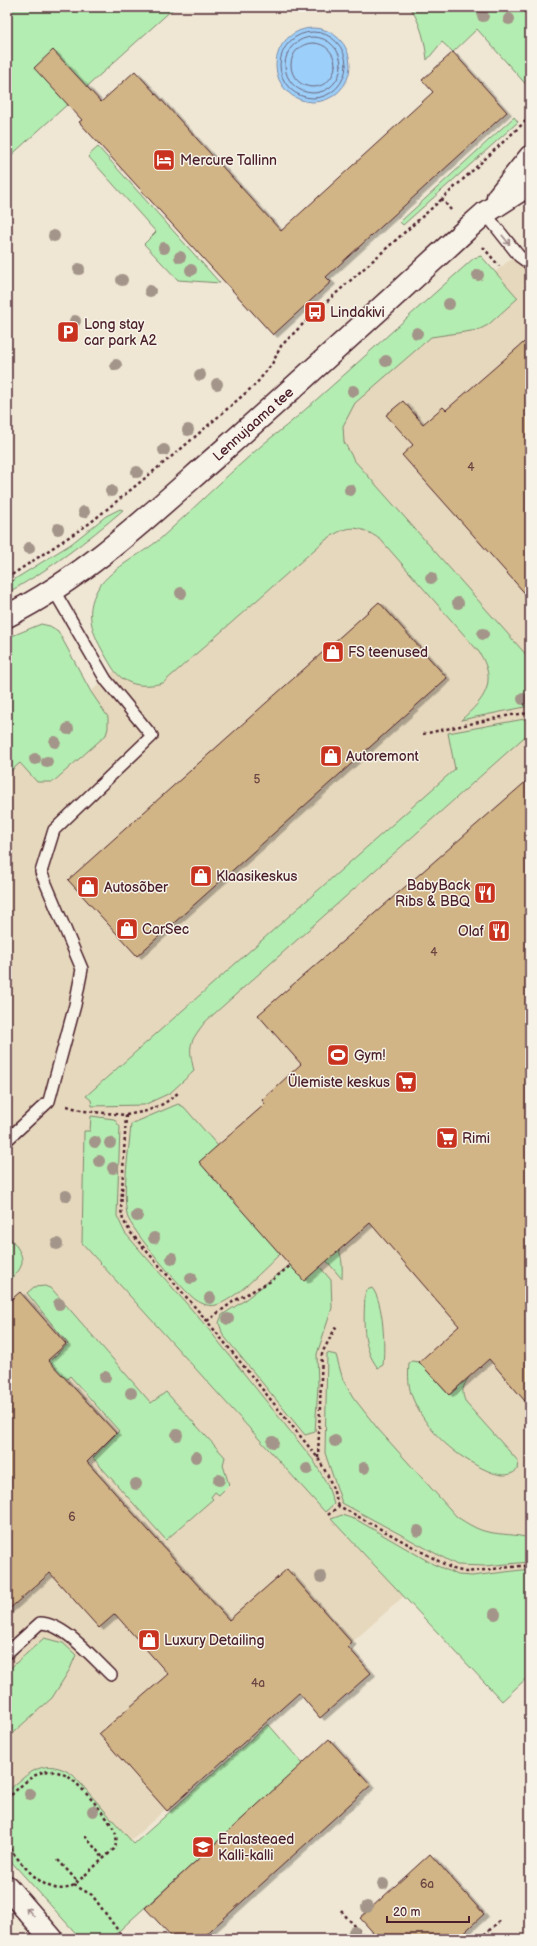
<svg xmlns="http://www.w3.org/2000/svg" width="537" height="1946" font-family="'Balsamiq Sans',sans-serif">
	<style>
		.built { fill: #e6d8bd }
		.green { fill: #b4edb1; stroke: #7f866e }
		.water { fill: #9ccff9; stroke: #7b89a7 }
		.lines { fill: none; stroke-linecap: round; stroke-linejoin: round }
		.shore { stroke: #6b657d; stroke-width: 1 }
		.building { fill: #d1b586; stroke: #4a1f2b; filter: url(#shadow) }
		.lane-casing { stroke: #4a1f2b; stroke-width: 14 }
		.street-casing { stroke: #4a1f2b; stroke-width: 25 }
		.path { stroke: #4a1f2b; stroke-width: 2.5; stroke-dasharray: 3 3; stroke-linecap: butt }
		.lane { stroke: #f7f3e8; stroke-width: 11 }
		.street { stroke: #f7f3e8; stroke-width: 22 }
		.tree { fill: #a39589 }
		.oneway { stroke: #a0898a }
		.labels { text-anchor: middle; stroke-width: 3; stroke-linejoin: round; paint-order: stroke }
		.number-label { font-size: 12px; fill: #6c4442 }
		.poi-label { font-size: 14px; fill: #4a1f2b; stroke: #f7f3e8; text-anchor: start }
		.street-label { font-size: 14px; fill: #4a1f2b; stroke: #f7f3e8 }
	</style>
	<defs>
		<filter id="shadow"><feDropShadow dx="4.5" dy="2.5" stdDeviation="0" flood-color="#0004"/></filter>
	</defs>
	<rect width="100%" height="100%" fill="#efe7d4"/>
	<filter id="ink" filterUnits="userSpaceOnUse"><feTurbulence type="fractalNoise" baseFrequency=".025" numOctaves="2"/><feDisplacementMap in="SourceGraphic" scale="8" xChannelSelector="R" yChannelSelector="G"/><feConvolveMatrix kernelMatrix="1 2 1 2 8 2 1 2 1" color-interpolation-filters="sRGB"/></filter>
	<g filter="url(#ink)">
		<polygon class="built" points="530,243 530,1653 404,1596 54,1909 7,1856 7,767 115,670 304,431"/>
		<g class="green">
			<polygon points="7,7 175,7 7,159"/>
			<path d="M410 7H530V89L477 29 453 52 442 42 427 60C425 41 421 24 410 7Z"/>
			<polygon points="514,117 518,122 403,225 400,222"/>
			<polygon points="98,147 220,283 178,280 144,244 156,232 88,156"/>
			<path d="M481 256 518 298 488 325 478 330 431 337 355 403 343 426 344 442 354 460 530 659V706L461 720C485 699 498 682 479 652L381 540C357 523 346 525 323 542L163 683C142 688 124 686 112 667 98 643 82 620 96 592 107 570 141 555 160 539 191 511 221 481 253 453 267 440 283 429 298 416 357 364 415 310 474 258Z"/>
			<path d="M120 509 123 510C87 541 49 570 7 593V584L71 544 106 516Z"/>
			<polygon points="41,624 50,626 58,631 91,692 108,717 108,728 106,735 53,782 37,782 20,763 7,774 7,638"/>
			<path d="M530 718V732L205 1022C189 1043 188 1045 194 1071L170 1093 144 1105 92 1106 91 1100 86 1096 455 769 448 733Z"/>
			<path d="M178 1104 184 1107 218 1146 280 1254C266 1267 234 1301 216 1305 210 1307 202 1304 196 1300 184 1292 130 1229 127 1215 122 1188 129 1152 131 1124Z"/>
			<polygon points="91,1116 114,1119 120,1127 117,1216 125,1233 206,1326 314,1461 327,1484 334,1504 325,1512 82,1243 84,1131 90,1131"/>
			<path d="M329 1232C341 1251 343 1257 342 1279L314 1246Z"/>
			<path d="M7 1234C24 1255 30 1263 7 1283Z"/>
			<polygon points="307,1252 331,1280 332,1308 317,1354 318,1386 315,1432 305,1435 223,1335 219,1323 222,1315 242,1302"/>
			<polygon points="45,1286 52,1289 151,1403 166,1392 225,1457 223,1465 229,1485 219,1495 215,1492 211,1497 213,1499 166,1540 93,1458 119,1431 70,1376 42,1401 26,1383 68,1344 27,1293 34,1287"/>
			<path d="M372 1288C384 1302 385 1347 383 1365L378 1368C361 1347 364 1319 365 1294L367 1290Z"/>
			<path d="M327 1353 336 1355 343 1380 353 1397 378 1429 457 1517C467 1523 477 1530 488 1532 502 1535 515 1534 529 1538L530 1539V1562L484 1566 457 1565 342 1503 325 1453Z"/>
			<path d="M412 1361 419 1362 449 1395 469 1377C462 1387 461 1392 466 1403L518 1461 517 1470C508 1478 498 1475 488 1471 456 1457 427 1432 413 1399 408 1388 408 1375 409 1363Z"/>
			<polygon points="342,1515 357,1520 433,1564 458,1575 472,1576 530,1569 530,1675 502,1701 331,1519"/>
			<polygon points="44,1638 63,1643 76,1655 70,1669 52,1698 7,1738 7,1671"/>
			<path d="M268 1724 303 1764 110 1939H81L7 1857V1792C29 1772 45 1756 73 1775L134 1844Z"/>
		</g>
		<circle class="water" cx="313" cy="65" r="37"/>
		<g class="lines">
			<g class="shore">
				<circle cx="313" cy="65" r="33"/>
				<circle cx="313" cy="65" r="28"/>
				<circle cx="313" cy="65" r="22"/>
			</g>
		</g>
		<g class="building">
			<polygon points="53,50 101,102 135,71 281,231 433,92 422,80 453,52 507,112 326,277 331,282 273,335 79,122 82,120 34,68"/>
			<polygon points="530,337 530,599 402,455 413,445 386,415 403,401 423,424 443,407 446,410"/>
			<polygon points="379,602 447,678 137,956 68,880"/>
			<polygon points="530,778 530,1407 489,1359 449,1395 419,1362 459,1326 370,1223 304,1281 199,1162 265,1104 262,1100 301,1064 258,1015"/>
			<polygon points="20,1292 66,1344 48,1360 116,1433 87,1462 229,1620 287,1569 352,1643 348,1647 371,1673 320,1718 299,1693 167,1811 99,1734 168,1674 115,1614 99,1628 50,1573 7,1611 7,1303"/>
			<polygon points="329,1739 371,1785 201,1939 174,1939 145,1908"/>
			<polygon points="430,1854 484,1914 457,1939 379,1939 360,1918"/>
		</g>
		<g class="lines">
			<g class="lane-casing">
				<g id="lane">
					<polyline points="485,213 519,256 530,264"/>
					<polyline points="7,1140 49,1101 75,1005 82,969 41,872 54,830 152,736 106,680 53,589"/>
					<path d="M7 1653 40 1623C64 1623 94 1659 111 1675"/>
				</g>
			</g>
			<g class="street-casing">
				<g id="street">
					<polyline points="498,197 530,157"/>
					<path id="s1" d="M7 616C87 576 152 513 218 455 302 380 385 305 467 229L485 213 530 184"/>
					<polyline points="7,1887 52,1939"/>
				</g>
			</g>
			<g class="path">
				<polyline points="451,210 442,199 530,117"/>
				<polyline points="483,247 499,266"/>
				<polyline points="7,578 90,523 182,448 256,384 272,364 281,346 315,312 442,199"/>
				<polyline points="423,734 511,715 530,713"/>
				<polyline points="67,1106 84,1111 126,1115 147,1111 165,1103 178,1093"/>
				<polyline points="126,1115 121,1210 123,1220 131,1233 207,1321 318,1458 329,1478 339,1506"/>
				<polyline points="7,1290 9,1291"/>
				<polyline points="207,1321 234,1301 271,1281 291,1265"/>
				<polyline points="318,1458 322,1353 337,1325"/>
				<polyline points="328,1515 339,1506 453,1569 466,1572 530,1565"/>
				<path d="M7 1799C18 1789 33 1771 50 1771 57 1771 64 1774 70 1778 81 1786 113 1822 116 1835 117 1840 116 1844 114 1849L74 1885C48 1901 21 1863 7 1845"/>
				<polyline points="85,1836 104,1859"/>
				<polyline points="58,1860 78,1882"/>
				<polyline points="74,1885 92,1895 122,1936 120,1939"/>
				<polyline points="341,1911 367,1939"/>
				<polyline points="490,1939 485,1934 502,1919"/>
				<polyline points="525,1939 530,1935"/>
			</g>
			<use href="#lane" class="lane"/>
			<use href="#street" class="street"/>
		</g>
		<g class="tree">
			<circle cx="483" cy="16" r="6"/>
			<circle cx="509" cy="19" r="6"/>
			<circle cx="54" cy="236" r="6"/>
			<circle cx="164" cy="248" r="6"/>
			<circle cx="180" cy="257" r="6"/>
			<circle cx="79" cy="269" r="6"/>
			<circle cx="191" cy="270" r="6"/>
			<circle cx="478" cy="275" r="6"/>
			<circle cx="122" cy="280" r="6"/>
			<circle cx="150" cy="291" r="6"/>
			<circle cx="449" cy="304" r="6"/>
			<circle cx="75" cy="321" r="6"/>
			<circle cx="417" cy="333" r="6"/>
			<circle cx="386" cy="361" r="6"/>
			<circle cx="116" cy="365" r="6"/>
			<circle cx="200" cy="375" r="6"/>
			<circle cx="217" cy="384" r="6"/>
			<circle cx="353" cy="391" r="6"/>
			<circle cx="188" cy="430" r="6"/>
			<circle cx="164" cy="450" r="6"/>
			<circle cx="137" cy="472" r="6"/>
			<circle cx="350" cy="490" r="6"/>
			<circle cx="111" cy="491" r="6"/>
			<circle cx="84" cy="512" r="6"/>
			<circle cx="58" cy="529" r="6"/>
			<circle cx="29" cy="548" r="6"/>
			<circle cx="431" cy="578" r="6"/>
			<circle cx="181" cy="593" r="6"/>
			<circle cx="458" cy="603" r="6"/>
			<circle cx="483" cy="634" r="6"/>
			<circle cx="523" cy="699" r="6"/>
			<circle cx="68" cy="729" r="6"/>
			<circle cx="55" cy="742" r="6"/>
			<circle cx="35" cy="759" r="6"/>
			<circle cx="47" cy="762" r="6"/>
			<circle cx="95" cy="1142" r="6"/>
			<circle cx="110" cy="1143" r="6"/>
			<circle cx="99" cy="1161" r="6"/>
			<circle cx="113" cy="1168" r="6"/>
			<circle cx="66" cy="1196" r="6"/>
			<circle cx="137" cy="1216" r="6"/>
			<circle cx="154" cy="1238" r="6"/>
			<circle cx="57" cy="1244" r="6"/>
			<circle cx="172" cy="1258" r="6"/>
			<circle cx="191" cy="1278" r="6"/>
			<circle cx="210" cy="1298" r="6"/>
			<circle cx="59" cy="1304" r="6"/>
			<circle cx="228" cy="1319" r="6"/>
			<circle cx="105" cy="1377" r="6"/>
			<circle cx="131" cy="1393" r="6"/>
			<circle cx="177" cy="1435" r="6"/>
			<circle cx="335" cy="1441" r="6"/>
			<circle cx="273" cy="1442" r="6"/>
			<circle cx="196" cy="1457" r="6"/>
			<circle cx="364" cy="1468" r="6"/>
			<circle cx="307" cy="1469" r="6"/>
			<circle cx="219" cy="1480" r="6"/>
			<circle cx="136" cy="1484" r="6"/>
			<circle cx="418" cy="1531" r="6"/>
			<circle cx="321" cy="1577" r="6"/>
			<circle cx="495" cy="1614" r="6"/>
			<circle cx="30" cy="1794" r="6"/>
			<circle cx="93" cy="1811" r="6"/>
			<circle cx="383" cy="1884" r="6"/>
			<circle cx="367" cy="1907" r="6"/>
			<circle cx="354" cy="1932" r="6"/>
		</g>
		<defs><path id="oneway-shaft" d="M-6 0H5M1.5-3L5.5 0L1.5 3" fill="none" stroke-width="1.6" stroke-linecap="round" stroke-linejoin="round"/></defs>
		<g class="oneway">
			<use href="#oneway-shaft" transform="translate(506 240) rotate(51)"/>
			<use href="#oneway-shaft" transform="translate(30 1912) rotate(-132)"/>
		</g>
	</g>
	<defs>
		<g id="hotel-square" transform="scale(1.15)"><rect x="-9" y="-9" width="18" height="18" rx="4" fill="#c8321e" stroke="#f7f3e8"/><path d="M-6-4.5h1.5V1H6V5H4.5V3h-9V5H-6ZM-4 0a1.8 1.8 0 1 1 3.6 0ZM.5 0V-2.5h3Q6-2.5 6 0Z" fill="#fff"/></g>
		<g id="bus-square" transform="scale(1.15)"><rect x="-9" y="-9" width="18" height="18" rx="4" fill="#c8321e" stroke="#f7f3e8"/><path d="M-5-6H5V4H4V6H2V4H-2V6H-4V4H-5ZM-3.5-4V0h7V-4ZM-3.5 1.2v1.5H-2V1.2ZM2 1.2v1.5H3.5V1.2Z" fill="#fff"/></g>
		<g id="parking-square" transform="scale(1.15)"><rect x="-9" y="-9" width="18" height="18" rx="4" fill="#c8321e" stroke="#f7f3e8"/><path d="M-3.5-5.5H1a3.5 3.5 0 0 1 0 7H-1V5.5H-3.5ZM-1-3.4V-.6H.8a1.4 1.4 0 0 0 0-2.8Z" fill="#fff"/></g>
		<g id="shop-square" transform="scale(1.15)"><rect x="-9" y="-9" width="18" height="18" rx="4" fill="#c8321e" stroke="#f7f3e8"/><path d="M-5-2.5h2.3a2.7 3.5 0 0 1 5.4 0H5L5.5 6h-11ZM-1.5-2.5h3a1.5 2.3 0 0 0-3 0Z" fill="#fff"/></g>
		<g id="restaurant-square" transform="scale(1.15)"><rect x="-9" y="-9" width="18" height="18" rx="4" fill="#c8321e" stroke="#f7f3e8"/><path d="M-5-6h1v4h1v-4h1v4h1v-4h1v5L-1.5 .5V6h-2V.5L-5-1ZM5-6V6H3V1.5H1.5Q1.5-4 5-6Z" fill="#fff"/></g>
		<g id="stadium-square" transform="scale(1.15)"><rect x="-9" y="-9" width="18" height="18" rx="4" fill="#c8321e" stroke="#f7f3e8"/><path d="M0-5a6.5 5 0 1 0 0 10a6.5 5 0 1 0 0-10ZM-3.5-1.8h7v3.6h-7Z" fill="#fff"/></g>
		<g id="supermarket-square" transform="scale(1.15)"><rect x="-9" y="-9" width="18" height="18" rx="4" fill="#c8321e" stroke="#f7f3e8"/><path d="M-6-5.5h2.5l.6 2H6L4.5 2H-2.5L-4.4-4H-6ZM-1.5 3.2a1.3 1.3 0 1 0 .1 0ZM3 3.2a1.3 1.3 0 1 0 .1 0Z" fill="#fff"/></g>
		<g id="school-square" transform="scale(1.15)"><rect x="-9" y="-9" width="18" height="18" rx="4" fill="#c8321e" stroke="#f7f3e8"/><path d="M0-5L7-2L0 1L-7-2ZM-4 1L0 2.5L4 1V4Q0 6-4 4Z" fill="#fff"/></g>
	</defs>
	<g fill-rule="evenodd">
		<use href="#hotel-square" x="164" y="160"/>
		<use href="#bus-square" x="315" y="312"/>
		<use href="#parking-square" x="68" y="332"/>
		<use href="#shop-square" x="333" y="652"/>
		<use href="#shop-square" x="331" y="756"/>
		<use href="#shop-square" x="201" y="876"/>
		<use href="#shop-square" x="88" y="887"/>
		<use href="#restaurant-square" x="485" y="893"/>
		<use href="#shop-square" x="127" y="929"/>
		<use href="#restaurant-square" x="499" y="931"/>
		<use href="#stadium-square" x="338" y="1055"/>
		<use href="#supermarket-square" x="406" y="1082"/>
		<use href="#supermarket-square" x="447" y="1138"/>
		<use href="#shop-square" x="149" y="1640"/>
		<use href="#school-square" x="203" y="1847"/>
	</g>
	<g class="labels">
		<g class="number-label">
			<text x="471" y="471">4</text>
			<text x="257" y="783">5</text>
			<text x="434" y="956">4</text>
			<text x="72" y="1521">6</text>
			<text x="258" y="1687">4a</text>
			<text x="427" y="1888">6a</text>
		</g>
		<g class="poi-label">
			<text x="180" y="165">Mercure Tallinn</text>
			<text x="330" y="317">Lindakivi</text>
			<text x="84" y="329">Long stay<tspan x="84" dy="16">car park A2</tspan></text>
			<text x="348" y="657">FS teenused</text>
			<text x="346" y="761">Autoremont</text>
			<text x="216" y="881">Klaasikeskus</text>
			<text x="470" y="890" text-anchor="end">BabyBack<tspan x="470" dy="16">Ribs &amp; BBQ</tspan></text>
			<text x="104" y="892">Autosõber</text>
			<text x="142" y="934">CarSec</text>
			<text x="484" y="936" text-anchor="end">Olaf</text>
			<text x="354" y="1060">Gym!</text>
			<text x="390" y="1087" text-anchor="end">Ülemiste keskus</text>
			<text x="462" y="1143">Rimi</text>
			<text x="164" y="1645">Luxury Detailing</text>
			<text x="218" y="1844">Eralasteaed<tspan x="218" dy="16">Kalli-kalli</tspan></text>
		</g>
		<g class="street-label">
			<text dy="5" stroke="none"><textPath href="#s1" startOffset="313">Lennujaama tee</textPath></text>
		</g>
	</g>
	<rect width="537" height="1946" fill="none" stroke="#f7f3e8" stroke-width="24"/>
	<rect x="12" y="12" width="513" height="1922" fill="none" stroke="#4a1f2b" stroke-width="1.5" filter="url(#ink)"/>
	<path d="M387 1916v6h82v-6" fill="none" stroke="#4a1f2b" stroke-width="2"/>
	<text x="393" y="1916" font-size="12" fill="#4a1f2b" stroke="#f7f3e8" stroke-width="3" paint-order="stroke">20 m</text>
</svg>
